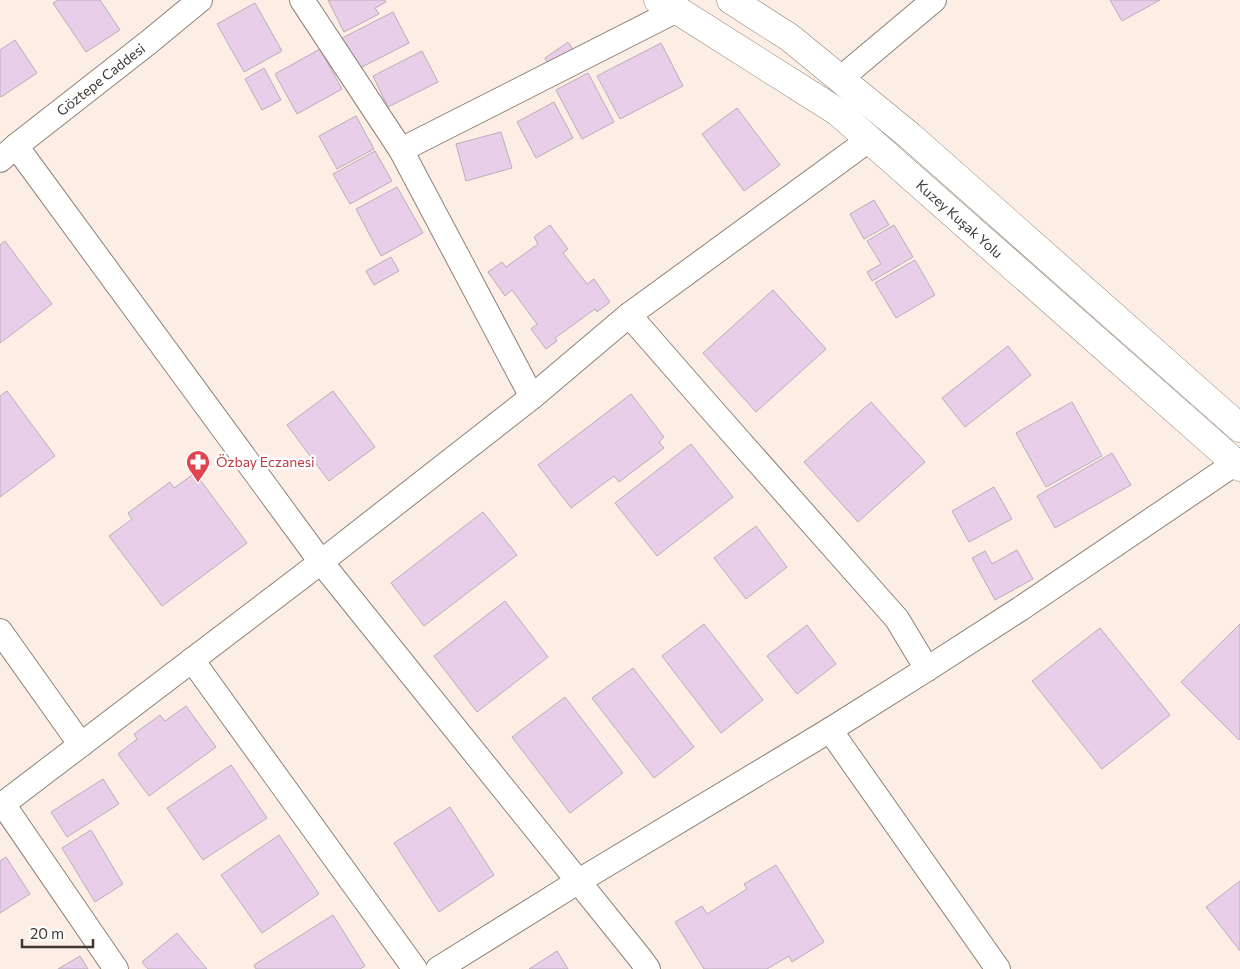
<svg xmlns="http://www.w3.org/2000/svg" width="1240" height="969" font-family="Commissioner,sans-serif">
	<style>
		.building { fill: #e9ceea; stroke: #b8adb9 }
		.lines { fill: none; stroke-linecap: round; stroke-linejoin: round }
		.minor-casing { stroke: #8e8179; stroke-width: 26 }
		.major-casing { stroke: #8e8179; stroke-width: 29 }
		.minor { stroke: #fff; stroke-width: 24 }
		.major { stroke: #fff; stroke-width: 28 }
		.labels { text-anchor: middle; stroke-width: 5; stroke-linejoin: round; paint-order: stroke }
		.street-label { font-size: 14px; fill: #3d3834; stroke: #fefefe }
		.health-label { font-size: 14px; fill: #be3a42; stroke: #fefefe; text-anchor: start }
	</style>
	<rect width="100%" height="100%" fill="#fceee4"/>
	<g class="building">
		<polygon points="58,0 100,0 120,30 86,52 53,3"/>
		<polygon points="328,0 385,0 386,2 375,8 379,14 344,32"/>
		<polygon points="1110,0 1160,0 1122,21"/>
		<polygon points="255,3 282,51 244,72 217,24"/>
		<polygon points="393,12 409,43 358,69 342,38"/>
		<polygon points="15,40 37,73 1,97 0,95 0,50"/>
		<polygon points="568,42 575,52 551,68 545,58"/>
		<polygon points="661,43 683,86 620,119 597,76"/>
		<polygon points="320,49 342,89 297,114 275,74"/>
		<polygon points="422,51 438,82 388,107 373,76"/>
		<polygon points="264,68 281,100 262,110 245,79"/>
		<polygon points="588,73 614,122 582,139 556,90"/>
		<polygon points="554,102 573,138 536,158 517,122"/>
		<polygon points="737,108 780,165 744,191 702,134"/>
		<polygon points="356,116 374,149 337,169 319,136"/>
		<polygon points="501,132 512,168 466,181 456,144"/>
		<polygon points="375,151 392,181 350,204 333,174"/>
		<polygon points="397,187 423,233 381,256 356,209"/>
		<polygon points="874,200 889,225 864,239 850,214"/>
		<polygon points="550,225 568,249 563,253 587,284 594,279 610,302 597,312 595,309 555,338 557,341 546,349 531,329 537,324 512,290 505,296 488,272 502,262 506,267 538,244 534,237"/>
		<polygon points="894,225 913,257 872,281 867,272 881,264 867,241"/>
		<polygon points="5,241 52,304 0,343 0,245"/>
		<polygon points="391,257 399,271 374,285 366,271"/>
		<polygon points="915,260 935,295 896,318 875,283"/>
		<polygon points="773,290 826,349 756,412 703,353"/>
		<polygon points="1008,346 1031,375 965,427 942,398"/>
		<polygon points="7,391 55,456 0,497 0,396"/>
		<polygon points="333,391 375,447 329,481 287,425"/>
		<polygon points="631,394 664,437 659,442 664,448 619,482 614,476 571,508 538,465"/>
		<polygon points="871,402 925,462 858,522 804,462"/>
		<polygon points="1072,402 1102,456 1046,487 1016,433"/>
		<polygon points="691,444 733,497 657,556 615,503"/>
		<polygon points="1112,453 1131,485 1055,528 1037,496"/>
		<polygon points="195,473 247,543 162,606 109,536 132,519 128,513 170,482 174,488"/>
		<polygon points="994,487 1012,519 969,542 952,511"/>
		<polygon points="483,512 517,555 424,626 391,583"/>
		<polygon points="756,526 787,567 746,599 714,558"/>
		<polygon points="1017,550 1033,579 995,600 972,558 985,551 992,564"/>
		<polygon points="505,601 548,657 477,712 434,656"/>
		<polygon points="704,624 763,700 721,733 662,656"/>
		<polygon points="1240,624 1240,739 1239,740 1181,682"/>
		<polygon points="807,625 836,664 797,694 767,656"/>
		<polygon points="1100,628 1170,715 1102,769 1032,681"/>
		<polygon points="633,668 694,747 654,778 592,698"/>
		<polygon points="565,697 623,773 570,813 512,737"/>
		<polygon points="186,706 216,747 149,796 118,754 137,739 134,734 160,715 165,721"/>
		<polygon points="231,765 267,818 203,860 167,808"/>
		<polygon points="103,779 119,804 67,837 51,812"/>
		<polygon points="450,807 494,875 439,912 394,843"/>
		<polygon points="91,830 123,884 95,902 62,848"/>
		<polygon points="279,835 319,894 262,933 221,875"/>
		<polygon points="6,857 30,894 0,913 0,861"/>
		<polygon points="776,865 824,942 792,962 789,956 767,969 704,969 675,922 702,906 707,914 747,889 744,884"/>
		<polygon points="1240,881 1240,951 1206,907"/>
		<polygon points="333,915 365,966 360,969 256,969 254,965"/>
		<polygon points="177,933 207,969 148,969 142,962"/>
		<polygon points="557,951 568,969 529,969"/>
		<polygon points="80,956 88,969 58,969"/>
	</g>
	<g class="lines">
		<g class="minor-casing">
			<g id="minor">
				<polyline points="302,0 401,150 532,397"/>
				<polyline points="840,79 934,0"/>
				<polyline points="16,146 321,562 640,958 648,969"/>
				<polyline points="401,150 677,10"/>
				<path id="s1" d="M0 160 16 146 149 42 200 0"/>
				<polyline points="629,315 712,410 897,619 927,669"/>
				<polyline points="0,631 81,745"/>
				<polyline points="192,660 415,969"/>
				<polyline points="830,730 998,969"/>
				<polyline points="3,804 321,562 532,397 629,315 870,139"/>
				<polyline points="0,805 3,804 116,969"/>
				<polyline points="438,969 579,881 830,730 927,669 1020,609 1240,460"/>
			</g>
		</g>
		<g class="major-casing">
			<g id="major">
				<path id="s2" d="M658 0 677 10 838 112 1240 467"/>
				<polyline points="731,0 789,37 910,136 1240,428"/>
			</g>
		</g>
		<use href="#minor" class="minor"/>
		<use href="#major" class="major"/>
	</g>
	<defs>
		<g id="pharmacy-pin" transform="scale(1.25)"><path d="M0 17L-7.5 6A9.5 9.5 0 1 1 7.5 6Z" fill="#e0444e" stroke="#fefefe"/><path d="M-2-6h4v4h4v4h-4v4h-4v-4h-4v-4h4Z" fill="#fff"/></g>
	</defs>
	<g fill-rule="evenodd">
		<use href="#pharmacy-pin" x="198" y="462"/>
	</g>
	<g class="labels">
		<g class="street-label">
			<text dy="5" stroke="none"><textPath href="#s1" startOffset="129">Göztepe Caddesi</textPath></text>
			<text dy="5" stroke="none"><textPath href="#s2" startOffset="374">Kuzey Kuşak Yolu</textPath></text>
		</g>
		<g class="health-label">
			<text x="216" y="467">Özbay Eczanesi</text>
		</g>
	</g>
	<path d="M22 939v8h71v-8" fill="none" stroke="#3d3834" stroke-width="2.5"/>
	<text x="30" y="939" font-size="15" fill="#3d3834" stroke="#fefefe" stroke-width="4" paint-order="stroke">20 m</text>
</svg>
